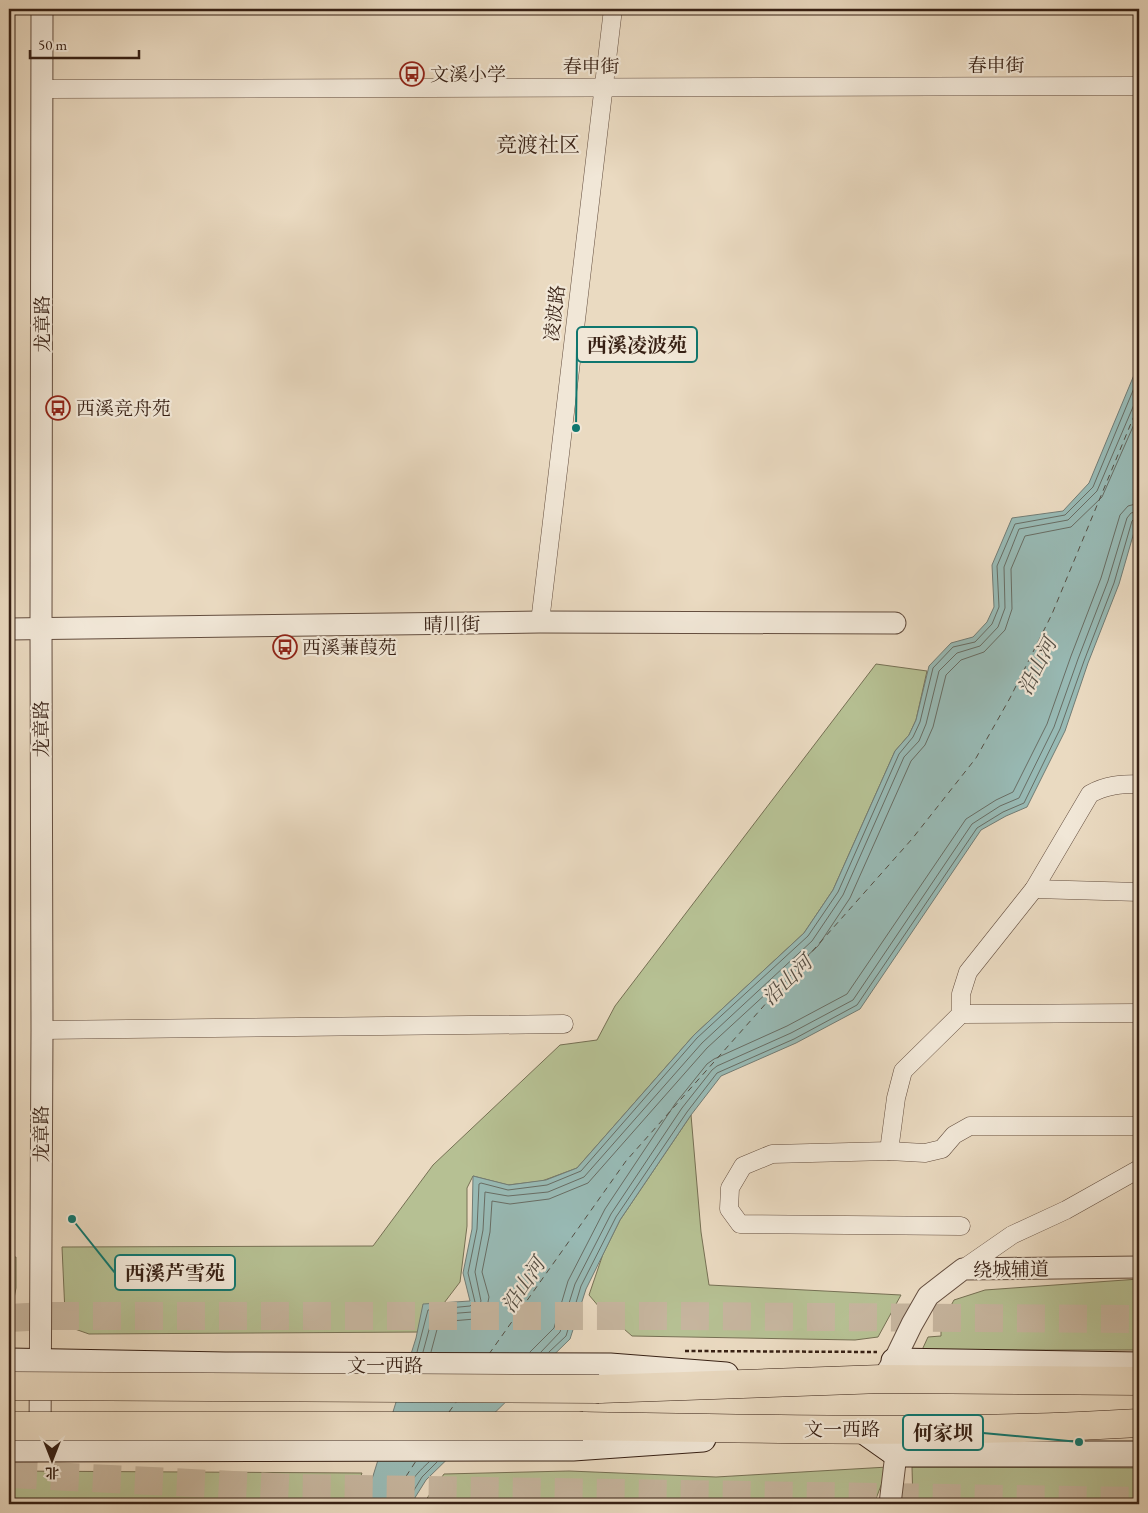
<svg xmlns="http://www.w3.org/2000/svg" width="1148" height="1513" font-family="'EB Garamond','Noto Serif SC',serif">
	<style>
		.green { fill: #b6c093; stroke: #767054 }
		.water { fill: #98bab5; stroke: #717c75 }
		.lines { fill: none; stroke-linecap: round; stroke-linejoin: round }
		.shore { stroke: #686d64; stroke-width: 1 }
		.ferry { stroke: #544e44; stroke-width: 1; stroke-dasharray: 6 5; stroke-linecap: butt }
		.trunk-tunnel { stroke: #c6b59e; stroke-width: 28; stroke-dasharray: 28 14; stroke-linecap: butt }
		.minor-casing { stroke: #644e3f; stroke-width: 19 }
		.tertiary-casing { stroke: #644e3f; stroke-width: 23 }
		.secondary-casing { stroke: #372014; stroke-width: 27 }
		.primary-casing { stroke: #372014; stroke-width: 29 }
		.path { stroke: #372014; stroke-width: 2.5; stroke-dasharray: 4 2.5; stroke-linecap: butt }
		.minor { stroke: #f1e7d7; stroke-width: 18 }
		.tertiary { stroke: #f1e7d7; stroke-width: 21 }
		.secondary { stroke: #f1e7d7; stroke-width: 25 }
		.primary { stroke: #eadac1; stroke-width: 28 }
		.primary-bridge-casing { stroke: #372014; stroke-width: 29; stroke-linecap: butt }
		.primary-bridge { stroke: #eadac1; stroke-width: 28 }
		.labels { text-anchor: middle; stroke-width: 4.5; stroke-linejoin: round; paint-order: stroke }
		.street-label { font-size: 19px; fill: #372014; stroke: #f1e7d7 }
		.poi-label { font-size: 19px; fill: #372014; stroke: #f1e7d7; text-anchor: start }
		.water-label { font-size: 20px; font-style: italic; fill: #544e44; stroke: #f1e7d7 }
		.quarter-label { font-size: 21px; fill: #372014; stroke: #f1e7d7 }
		.leader { fill: none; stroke: #0f766e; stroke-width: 2 }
		.callout-dot { fill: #0f766e; stroke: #f1e7d7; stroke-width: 2 }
		.callout { fill: #f1e7d7; stroke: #0f766e; stroke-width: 2 }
		.callout-label { font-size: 20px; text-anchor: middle; font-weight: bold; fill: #372014 }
	</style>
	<rect width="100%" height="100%" fill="#eadac1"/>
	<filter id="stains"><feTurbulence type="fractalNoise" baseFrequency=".004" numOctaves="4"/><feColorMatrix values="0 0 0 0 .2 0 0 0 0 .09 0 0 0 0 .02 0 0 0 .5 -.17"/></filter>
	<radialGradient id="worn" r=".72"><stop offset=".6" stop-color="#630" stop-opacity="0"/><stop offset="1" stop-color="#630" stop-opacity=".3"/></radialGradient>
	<g class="green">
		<polygon points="876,664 927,671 916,720 909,735 895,751 833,890 804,933 694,1035 577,1168 542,1181 508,1185 473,1176 467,1188 467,1226 460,1282 422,1332 89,1334 72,1328 65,1313 62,1247 373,1246 433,1165 560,1045 597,1040 615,1006"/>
		<polygon points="691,1115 701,1232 709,1285 901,1295 878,1337 855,1340 632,1336 600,1308 589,1295 603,1254 620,1220"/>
		<polygon points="9,1257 16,1257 16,1288 9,1325"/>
		<polygon points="1139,1279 1139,1350 922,1350 928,1337 941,1336 941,1324 954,1300 985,1290"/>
		<polygon points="888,1467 874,1504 423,1504 444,1474 569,1471 716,1477"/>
		<polygon points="912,1467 1139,1468 1139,1504 913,1504"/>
		<polygon points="9,1471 362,1473 350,1504 9,1504"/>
	</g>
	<polygon class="water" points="1139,363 1139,515 1119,584 1088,663 1065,731 1027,807 1006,816 981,830 860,1009 796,1043 721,1076 691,1115 620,1220 586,1289 570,1339 426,1480 411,1504 360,1504 373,1476 416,1338 423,1304 470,1301 463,1273 472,1229 473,1176 509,1185 546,1180 577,1168 694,1035 804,933 833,890 895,751 909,735 916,720 929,666 951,643 973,637 987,622 994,607 992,565 1012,518 1063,511 1089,483"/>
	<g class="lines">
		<g class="shore">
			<polyline points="417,1352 428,1310 470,1306 475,1302 468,1273 477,1229 479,1184 481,1183 508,1190 547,1185 581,1171 697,1038 808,936 838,892 899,754 913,737 920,722 933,668 953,647 975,642 992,624 999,607 997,566 1015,524 1065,515 1093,487 1139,376"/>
			<polyline points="423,1352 433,1315 472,1312 478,1308 481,1301 475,1272 483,1230 485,1192 508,1196 548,1192 584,1177 702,1043 812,941 843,895 904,757 919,741 926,724 939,671 957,653 980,646 998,627 1005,608 1004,567 1019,529 1068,520 1097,491 1139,393"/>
			<polyline points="431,1352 439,1322 475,1319 482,1315 487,1307 489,1297 482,1272 490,1232 492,1201 510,1204 549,1199 588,1183 707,1048 818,946 850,898 911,761 925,745 933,727 946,675 961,660 984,652 1005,630 1012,609 1011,569 1025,536 1071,527 1102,497 1139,413"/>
			<polyline points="530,1352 554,1328 568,1281 605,1209 675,1104 707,1064 714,1059 787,1026 847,994 966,819 996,800 1013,792 1047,724 1071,656 1101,578 1120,515 1128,506 1139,503"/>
			<polyline points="541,1352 560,1332 575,1284 611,1214 682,1108 712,1070 717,1066 791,1033 853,1000 972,824 1000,806 1019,798 1054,727 1078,659 1108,581 1127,518 1131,513 1139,511"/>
			<polyline points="549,1352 566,1336 581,1286 616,1217 687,1112 717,1073 794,1039 857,1005 977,828 1003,812 1024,803 1060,729 1084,661 1114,583 1132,521 1135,518 1139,517"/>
			<path d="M401 1504C402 1489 418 1472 429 1462"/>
			<polyline points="408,1504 408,1500 422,1477 437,1462"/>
		</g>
		<g class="ferry">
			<polyline points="489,1354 626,1161 912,839 976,758 1010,698 1052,614 1139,404"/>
			<polyline points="449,1412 457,1401"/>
			<polyline points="388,1504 416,1461"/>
		</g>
		<g class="trunk-tunnel">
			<polyline points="9,1318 49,1316 664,1316 1139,1319"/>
			<polyline points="9,1474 293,1488 1139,1501"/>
		</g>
		<g class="minor-casing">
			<g id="minor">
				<polyline points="43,89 1139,86"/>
				<polyline points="540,622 613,9"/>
				<polyline points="1034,889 1139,892"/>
				<polyline points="961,1014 1139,1013"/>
				<polyline points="42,1030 564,1024"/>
				<path d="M889 1151 896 1098 903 1071 961 1014V994L968 972 1034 889 1090 794C1106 785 1121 784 1139 784"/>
				<polyline points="961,1226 740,1224 729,1209 730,1188 743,1166 772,1154 889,1151 925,1153 942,1149 954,1135 970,1126 1139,1126"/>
				<polyline points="963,1269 1012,1235 1066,1210 1139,1169"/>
			</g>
		</g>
		<g class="tertiary-casing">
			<g id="tertiary">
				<polyline points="9,629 540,622 895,623"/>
				<polyline points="887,1372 894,1361 912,1324 928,1296 963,1269 1139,1267"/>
				<polyline points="40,1441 42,1030 41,629 42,9"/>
				<polyline points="890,1504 896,1454 901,1437"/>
			</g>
		</g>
		<g class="secondary-casing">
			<g id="secondary">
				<polyline points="9,1361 225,1365 610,1366 726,1375"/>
				<polyline points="894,1361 1139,1365"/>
				<polyline points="862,1430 896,1454 1139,1454"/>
				<polyline points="9,1449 573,1448 703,1439"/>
			</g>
		</g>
		<g class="primary-casing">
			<g id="primary">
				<polyline points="599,1389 882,1379 1139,1381"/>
				<path d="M583 1426C768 1429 954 1434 1139 1423"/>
			</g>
		</g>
		<polyline class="path" points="685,1351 877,1352"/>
		<use href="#minor" class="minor"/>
		<use href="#tertiary" class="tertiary"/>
		<use href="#secondary" class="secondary"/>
		<use href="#primary" class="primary"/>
		<g class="primary-bridge-casing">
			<g id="primary-bridge">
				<polyline points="9,1386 599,1389"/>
				<polyline points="9,1426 583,1426"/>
			</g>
		</g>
		<use href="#primary-bridge" class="primary-bridge"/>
	</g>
	<defs>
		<g id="bus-ring" transform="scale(1.25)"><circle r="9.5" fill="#f1e7d7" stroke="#8f2418" stroke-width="1.5"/><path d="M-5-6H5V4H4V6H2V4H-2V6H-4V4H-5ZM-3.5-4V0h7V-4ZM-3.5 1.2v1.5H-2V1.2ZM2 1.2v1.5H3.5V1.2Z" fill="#8f2418"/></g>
	</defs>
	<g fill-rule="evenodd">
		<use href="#bus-ring" x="412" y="74"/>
		<use href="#bus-ring" x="58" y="408"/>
		<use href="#bus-ring" x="285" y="647"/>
	</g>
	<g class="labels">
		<g class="street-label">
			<text x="996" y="72">春申街</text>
			<text x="591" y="73">春申街</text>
			<text transform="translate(554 313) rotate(-83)" y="7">凌波路</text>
			<text transform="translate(42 324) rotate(-90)" y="7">龙章路</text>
			<text transform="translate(452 624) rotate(-1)" y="7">晴川街</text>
			<text transform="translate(41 729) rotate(-90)" y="7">龙章路</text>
			<text transform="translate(41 1134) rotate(-90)" y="7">龙章路</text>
			<text transform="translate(1011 1269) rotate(-1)" y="7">绕城辅道</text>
			<text x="385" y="1372">文一西路</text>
			<text x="842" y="1436">文一西路</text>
		</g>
		<g class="poi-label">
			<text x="430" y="81">文溪小学</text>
			<text x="76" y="415">西溪竞舟苑</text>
			<text x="302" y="654">西溪蒹葭苑</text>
		</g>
		<g class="water-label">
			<text transform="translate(1037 666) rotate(-63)" y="7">沿山河</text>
			<text transform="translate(787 980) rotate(-44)" y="7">沿山河</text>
			<text transform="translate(523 1285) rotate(-56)" y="7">沿山河</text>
		</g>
		<g class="quarter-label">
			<text x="538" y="152">竞渡社区</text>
		</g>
	</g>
	<path class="leader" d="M576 428L577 345M72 1219L115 1273M1079 1442L983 1433"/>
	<g class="callout-dot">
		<circle cx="576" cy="428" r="5"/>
		<circle cx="72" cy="1219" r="5"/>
		<circle cx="1079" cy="1442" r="5"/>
	</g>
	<g class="callout">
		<rect x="577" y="327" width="120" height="35" rx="5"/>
		<rect x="115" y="1255" width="120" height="35" rx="5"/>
		<rect x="903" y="1415" width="80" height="35" rx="5"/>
	</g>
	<g class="callout-label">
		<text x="637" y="352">西溪凌波苑</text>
		<text x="175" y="1280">西溪芦雪苑</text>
		<text x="943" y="1440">何家坝</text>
	</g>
	<rect width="1148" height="1513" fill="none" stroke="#eadac1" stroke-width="30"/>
	<rect x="10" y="10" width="1128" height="1493" fill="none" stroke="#372014" stroke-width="2.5"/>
	<rect x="15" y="15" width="1118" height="1483" fill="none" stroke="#372014"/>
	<g transform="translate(52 1460) rotate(180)" stroke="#f1e7d7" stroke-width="4" paint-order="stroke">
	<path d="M0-4L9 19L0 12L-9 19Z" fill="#372014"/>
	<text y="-8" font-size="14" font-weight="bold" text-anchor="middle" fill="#372014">北</text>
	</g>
	<path d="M30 50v8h109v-8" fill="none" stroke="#372014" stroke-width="2.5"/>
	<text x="38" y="50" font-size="15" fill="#372014" stroke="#f1e7d7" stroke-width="4" paint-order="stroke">50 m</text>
	<rect width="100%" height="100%" filter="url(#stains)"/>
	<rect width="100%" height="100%" fill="url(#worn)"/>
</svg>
